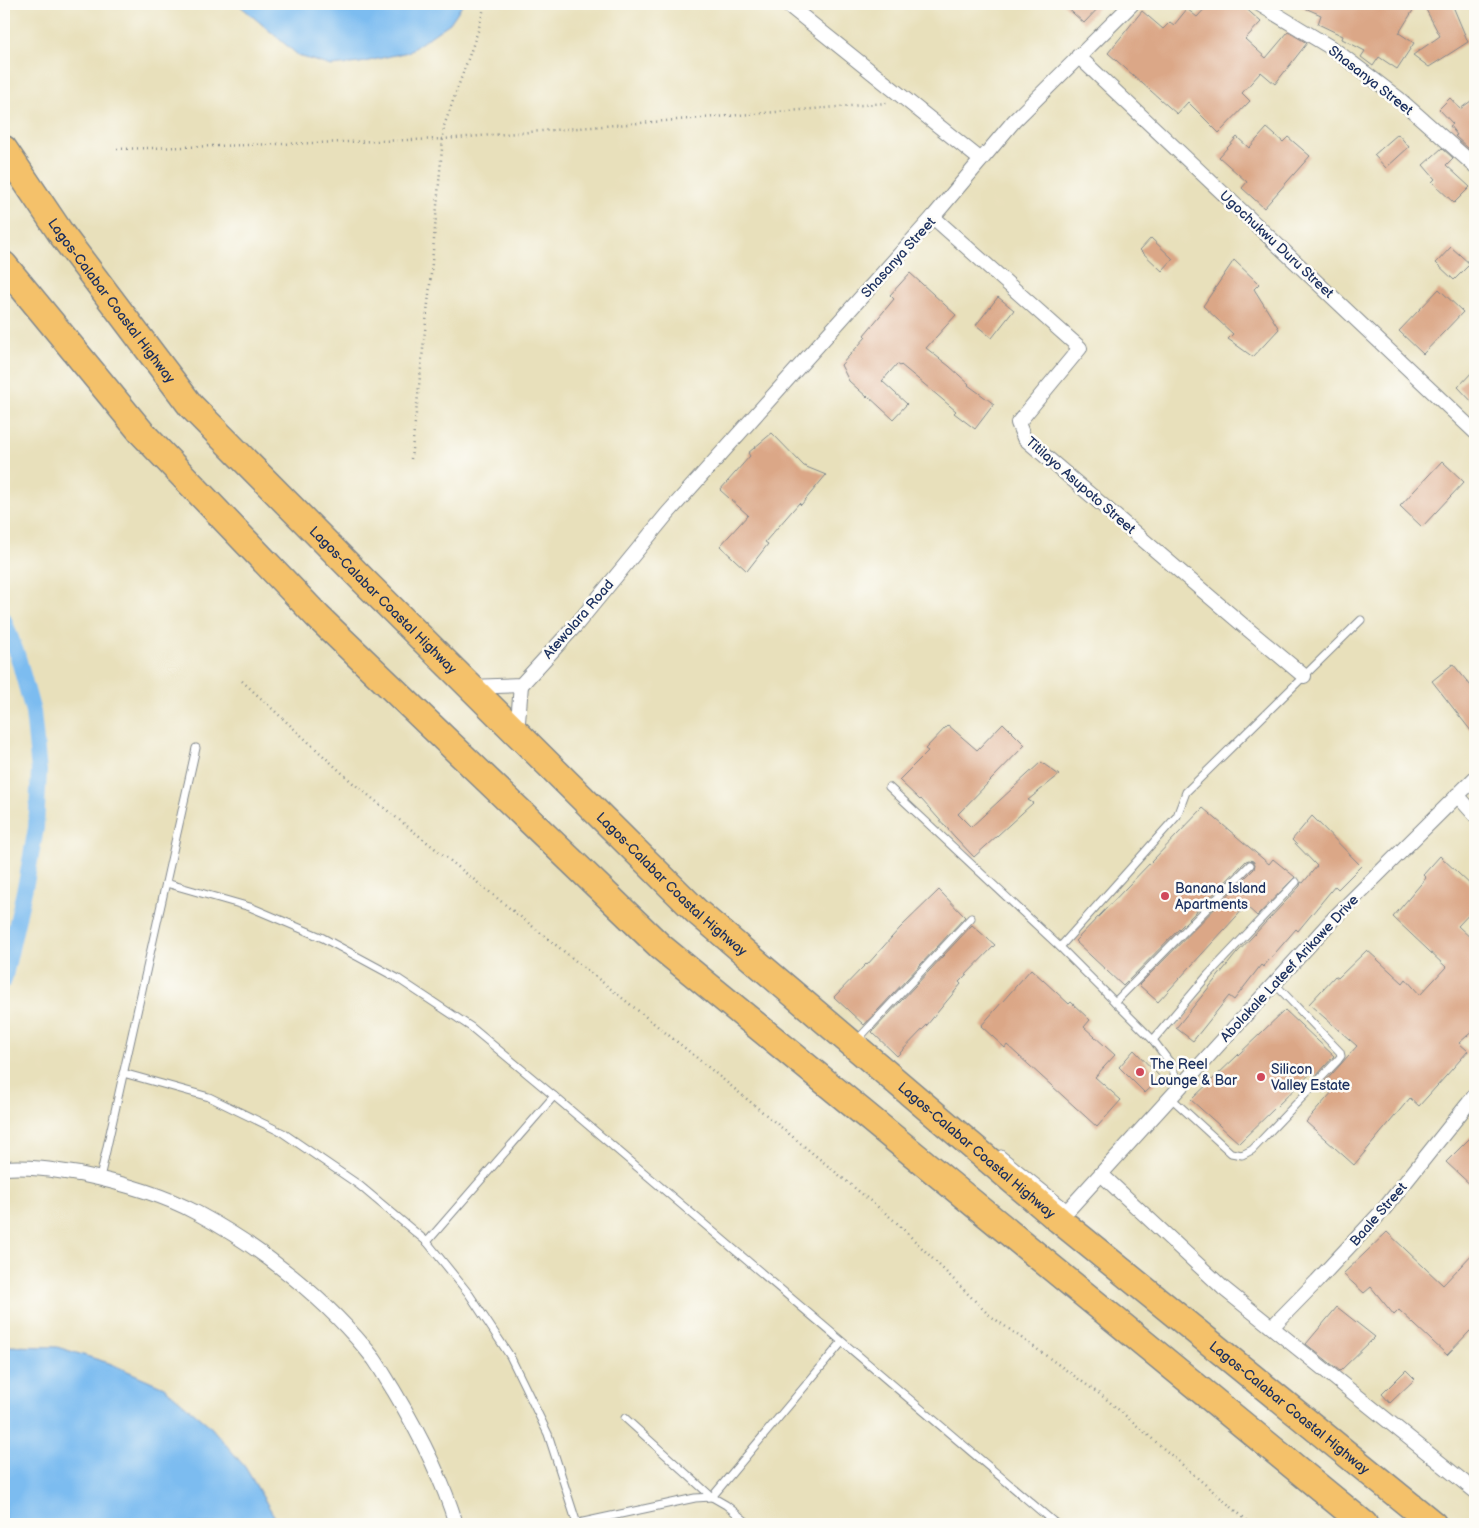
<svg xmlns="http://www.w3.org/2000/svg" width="1479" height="1528" font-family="'Balsamiq Sans',sans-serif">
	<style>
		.water { fill: #7bbcf0; stroke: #4b76a7 }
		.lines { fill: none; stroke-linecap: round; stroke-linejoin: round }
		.canal { stroke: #7bbcf0; stroke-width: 16 }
		.building { fill: #dba787 }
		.lane-casing { stroke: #82888c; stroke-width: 9 }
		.street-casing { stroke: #82888c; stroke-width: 16 }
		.highway-casing { stroke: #82888c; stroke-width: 29 }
		.path { stroke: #82888c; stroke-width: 2.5; stroke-dasharray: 1 4; stroke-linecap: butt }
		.lane { stroke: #fff; stroke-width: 7 }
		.street { stroke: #fff; stroke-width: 14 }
		.highway { stroke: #f4c16a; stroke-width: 26 }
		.poi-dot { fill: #d1495b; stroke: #fdfcf7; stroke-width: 2 }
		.labels { text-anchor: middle; stroke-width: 5; stroke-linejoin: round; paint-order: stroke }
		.street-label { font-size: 14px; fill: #1b2f5e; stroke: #fdfcf7 }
		.poi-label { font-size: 14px; fill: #1b2f5e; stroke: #fdfcf7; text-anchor: start }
	</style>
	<rect width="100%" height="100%" fill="#fdfcf7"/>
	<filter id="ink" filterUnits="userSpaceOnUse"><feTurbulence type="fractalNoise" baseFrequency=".02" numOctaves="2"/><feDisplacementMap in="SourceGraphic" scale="10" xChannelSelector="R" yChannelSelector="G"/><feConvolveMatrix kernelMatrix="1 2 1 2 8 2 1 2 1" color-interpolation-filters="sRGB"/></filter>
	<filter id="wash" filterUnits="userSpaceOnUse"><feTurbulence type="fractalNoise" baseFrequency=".0096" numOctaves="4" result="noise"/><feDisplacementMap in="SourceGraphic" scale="20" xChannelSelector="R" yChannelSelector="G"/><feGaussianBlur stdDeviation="1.12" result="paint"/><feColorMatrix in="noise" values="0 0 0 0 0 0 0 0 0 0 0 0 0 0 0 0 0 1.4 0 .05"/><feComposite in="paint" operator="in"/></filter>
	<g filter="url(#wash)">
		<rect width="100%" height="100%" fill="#e8e0bb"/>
		<g class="water">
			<polygon points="238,4 463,4 450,23 408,52 360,63 331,66 299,56"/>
			<polygon points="4,1346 57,1347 109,1363 164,1387 210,1426 245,1467 279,1524 4,1524"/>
		</g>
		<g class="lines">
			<polyline class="canal" points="4,620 18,657 33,712 39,771 36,828 27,878 4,980"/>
		</g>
		<g id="blocks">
			<g class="building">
				<polygon points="1063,4 1102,4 1084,23"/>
				<polygon points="1209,4 1241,4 1261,22 1245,39 1266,58 1288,32 1307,43 1275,84 1261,72 1242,93 1250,101 1219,133 1188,102 1177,114 1108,53 1142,11 1163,29 1170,22 1174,25 1187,9 1197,17"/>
				<polygon points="1296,4 1417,4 1399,33 1414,43 1397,69 1379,57 1373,66 1361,57 1365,51 1342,39 1343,36 1318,24 1321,15"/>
				<polygon points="1423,4 1452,4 1468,42 1429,67 1413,55 1440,36"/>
				<polygon points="1450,98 1460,109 1475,98 1475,145 1469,149 1455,136 1457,135 1450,126 1453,124 1439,109"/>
				<polygon points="1267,128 1283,142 1288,137 1310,156 1264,208 1242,188 1247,182 1219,157 1237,137 1249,148"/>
				<polygon points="1398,134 1409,147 1386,168 1374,155"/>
				<polygon points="1442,148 1453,158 1446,165 1470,187 1454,203 1432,182 1435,179 1423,165"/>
				<polygon points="1151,238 1173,259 1162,271 1140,250"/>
				<polygon points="1451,247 1470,264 1454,280 1436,263"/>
				<polygon points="1234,260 1259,284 1254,289 1279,329 1253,357 1228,339 1233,334 1203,306"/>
				<polygon points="910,273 956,315 926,348 949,366 969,384 968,385 994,404 975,429 954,413 956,411 924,384 901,365 900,366 897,364 882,381 907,404 893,419 868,396 867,397 849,381 841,365 866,337 864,335 894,299 890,295"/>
				<polygon points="1439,289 1463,312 1423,354 1399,331"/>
				<polygon points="998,297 1014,310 992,338 976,325"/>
				<polygon points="1475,369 1475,405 1458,387"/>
				<polygon points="772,433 804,466 826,475 801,505 799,503 765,542 768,544 747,571 720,546 748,515 720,490 750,456 748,453"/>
				<polygon points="1442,461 1464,482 1422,527 1400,506"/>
				<polygon points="1453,664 1475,691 1475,736 1432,681"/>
				<polygon points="1003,723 1025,745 958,814 971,827 1041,762 1059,775 1028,800 1033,803 974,857 955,837 921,799 920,800 899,780 928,751 925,749 948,725 977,750"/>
				<polygon points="1203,808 1269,864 1273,859 1295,877 1257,916 1246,906 1158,1002 1139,985 1254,869 1255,864 1253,861 1249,860 1246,861 1123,986 1075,941"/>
				<polygon points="1312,816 1361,866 1338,889 1335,886 1298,931 1296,929 1263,967 1261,965 1234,1000 1229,996 1193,1041 1176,1028 1236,954 1300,886 1301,882 1303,883 1317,866 1292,840"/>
				<polygon points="1440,856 1475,889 1475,908 1458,926 1475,942 1475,1029 1459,1043 1468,1051 1446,1076 1419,1106 1410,1098 1354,1165 1306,1122 1333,1091 1324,1083 1357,1046 1309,1004 1335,976 1338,978 1367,950 1403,983 1406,979 1420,995 1446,967 1393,917 1426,878 1423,875"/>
				<polygon points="939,890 965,917 864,1025 834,997 866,964 867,965 900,928"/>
				<polygon points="972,925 995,945 959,982 961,984 927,1025 897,1056 872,1032"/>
				<polygon points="1031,969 1069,1004 1071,1002 1090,1020 1084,1027 1115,1055 1095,1077 1121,1100 1097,1127 1007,1045 1005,1048 981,1026"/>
				<polygon points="1285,1010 1334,1056 1316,1076 1312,1072 1239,1143 1191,1100"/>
				<polygon points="1134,1050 1161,1078 1145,1093 1119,1067"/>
				<polygon points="1475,1133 1475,1189 1446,1162"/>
				<polygon points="1387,1232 1443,1285 1475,1251 1475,1329 1470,1331 1447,1355 1399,1310 1394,1315 1371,1287 1364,1293 1343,1274"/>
				<polygon points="1337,1307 1375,1337 1340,1371 1306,1344"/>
				<polygon points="1406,1370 1415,1379 1390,1403 1382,1394"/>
			</g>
		</g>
	</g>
	<g filter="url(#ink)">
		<use href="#blocks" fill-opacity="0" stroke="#82888c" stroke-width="1"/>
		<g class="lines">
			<g class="lane-casing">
				<g id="lane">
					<polyline points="889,787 1060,947 1153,1040 1171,1064 1179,1087"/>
					<polyline points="166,883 250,907 323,938 397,978 471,1027 554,1096 1056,1524"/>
					<polyline points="1060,947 1177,816 1186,792 1361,620"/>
					<polyline points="1115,1002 1250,865"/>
					<polyline points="1153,1040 1208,975 1296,882"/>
					<polyline points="864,1041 860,1037 971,918"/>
					<polyline points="123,1073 209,1097 283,1133 359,1185 427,1242 469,1294 510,1356 548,1434 577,1524"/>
					<polyline points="1170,1097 1231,1153 1242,1155 1252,1150 1338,1060 1341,1056 1340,1052 1274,983"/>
					<polyline points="1001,1154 1069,1209"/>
					<polyline points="100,1178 196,748"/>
					<polyline points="427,1242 554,1096"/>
					<polyline points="625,1418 712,1497 726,1505 749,1524"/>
					<polyline points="574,1524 695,1498 712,1497 842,1342"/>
				</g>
			</g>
			<g class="street-casing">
				<g id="street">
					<polyline points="787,4 981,160"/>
					<polyline points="1259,4 1335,50 1398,98 1475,166"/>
					<polyline points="1078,56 1475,432"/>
					<polyline points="933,217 1080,348 1018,423 1024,438 1244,626 1304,676"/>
					<polyline points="471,687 521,685 576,625 667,514 933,217 1014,121 1132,4"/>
					<polyline points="517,734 521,685"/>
					<polyline points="1457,795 1475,815"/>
					<path d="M4 1168C29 1166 54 1170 79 1174 118 1182 162 1194 197 1213 262 1248 328 1300 374 1359 381 1369 387 1380 394 1391 419 1433 442 1477 456 1524"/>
					<polyline points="1101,1174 1223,1288 1475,1491"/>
					<polyline points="1069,1209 1334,918 1475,778"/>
					<polyline points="1273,1326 1317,1281 1384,1209 1475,1095"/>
				</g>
			</g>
			<g class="highway-casing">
				<g id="highway">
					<path id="s1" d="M4 149 62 235 191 406 364 581 696 911 1059 1220 1433 1524"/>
					<polyline points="4,265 142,433 318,617 661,947 1364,1524"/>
				</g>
			</g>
			<g class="path">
				<polyline points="117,149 443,139 887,103"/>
				<polyline points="411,459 430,285 444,126 478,31 485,4"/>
				<polyline points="242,681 353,783 691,1053 896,1222 988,1314 1105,1398 1251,1524"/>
			</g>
			<use href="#lane" class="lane"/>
			<use href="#street" class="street"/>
			<use href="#highway" class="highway"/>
		</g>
	</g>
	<g class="poi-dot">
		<circle cx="1165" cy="896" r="5"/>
		<circle cx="1140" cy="1072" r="5"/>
		<circle cx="1261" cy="1077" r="5"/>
	</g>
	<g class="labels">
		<g class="street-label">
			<text transform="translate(1371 80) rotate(38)" y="5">Shasanya Street</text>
			<text transform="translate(1277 244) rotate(43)" y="5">Ugochukwu Duru Street</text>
			<text transform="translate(898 257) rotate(-48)" y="5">Shasanya Street</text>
			<text dy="5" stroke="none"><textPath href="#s1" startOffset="186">Lagos-Calabar Coastal Highway</textPath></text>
			<text transform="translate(1081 485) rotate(41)" y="5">Titilayo Asupoto Street</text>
			<text dy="5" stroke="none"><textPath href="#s1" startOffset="591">Lagos-Calabar Coastal Highway</textPath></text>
			<text transform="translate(578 619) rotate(-49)" y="5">Atewolara Road</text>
			<text dy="5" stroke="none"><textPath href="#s1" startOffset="996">Lagos-Calabar Coastal Highway</textPath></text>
			<text transform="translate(1289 968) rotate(-47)" y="5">Abolakale Lateef Arikawe Drive</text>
			<text dy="5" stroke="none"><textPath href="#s1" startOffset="1401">Lagos-Calabar Coastal Highway</textPath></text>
			<text transform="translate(1378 1214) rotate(-49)" y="5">Baale Street</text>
			<text dy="5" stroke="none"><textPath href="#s1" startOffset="1806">Lagos-Calabar Coastal Highway</textPath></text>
		</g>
		<g class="poi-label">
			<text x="1175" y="893">Banana Island<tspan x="1175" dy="16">Apartments</tspan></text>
			<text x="1150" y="1069">The Reel<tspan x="1150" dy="16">Lounge &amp; Bar</tspan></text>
			<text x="1271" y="1074">Silicon<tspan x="1271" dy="16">Valley Estate</tspan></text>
		</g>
	</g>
	<rect width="1479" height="1528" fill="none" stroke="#fdfcf7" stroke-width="20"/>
</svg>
